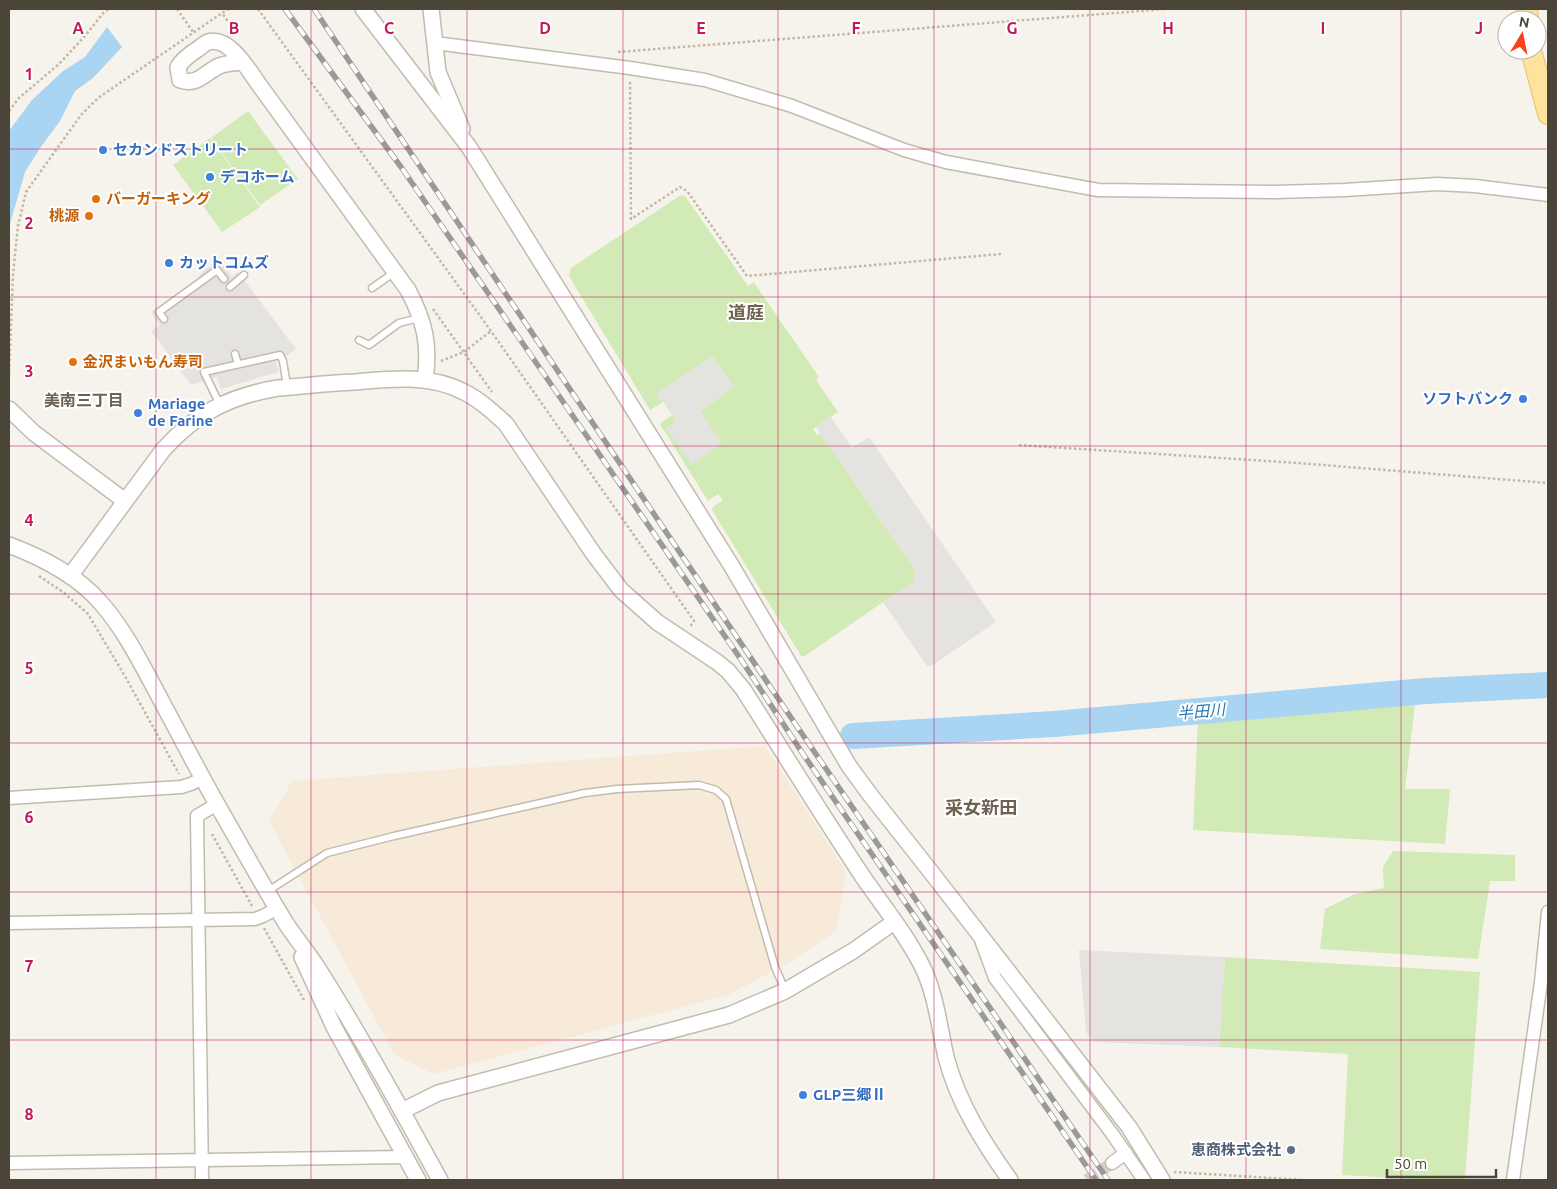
<svg xmlns="http://www.w3.org/2000/svg" width="1557" height="1189" font-family="Ubuntu,'Noto Sans JP',sans-serif">
	<style>
		.commercial { fill: #f7ead8 }
		.green { fill: #d2eab5 }
		.parking { fill: #e5e3e0 }
		.water { fill: #a9d4f2 }
		.lines { fill: none; stroke-linecap: round; stroke-linejoin: round }
		.river { stroke: #a9d4f2; stroke-width: 26 }
		.minor-tunnel { stroke: #d4d0c8; stroke-width: 12; stroke-dasharray: 12 6; stroke-linecap: butt }
		.service-casing { stroke: #c2bbae; stroke-width: 9 }
		.minor-casing { stroke: #c2bbae; stroke-width: 15 }
		.tertiary-casing { stroke: #c2bbae; stroke-width: 18 }
		.primary-casing { stroke: #e6c16a; stroke-width: 22 }
		.path { stroke: #c4b79f; stroke-width: 2.5; stroke-dasharray: 2.5 2.5; stroke-linecap: butt }
		.service { stroke: #fff; stroke-width: 6 }
		.minor { stroke: #fff; stroke-width: 12 }
		.tertiary { stroke: #fff; stroke-width: 15 }
		.primary { stroke: #ffe39c; stroke-width: 20 }
		.rail-casing { stroke: #9a9a9a; stroke-width: 5.5 }
		.rail { stroke: #fff; stroke-width: 4; stroke-dasharray: 11; stroke-linecap: butt }
		.grid { fill: none; stroke: #c2185b; stroke-width: 1; stroke-opacity: 0.55 }
		.shop-dot { fill: #3f7fe0; stroke: #fff; stroke-width: 2 }
		.food-dot { fill: #e8710a; stroke: #fff; stroke-width: 2 }
		.service-dot { fill: #5c6f8a; stroke: #fff; stroke-width: 2 }
		.labels { text-anchor: middle; stroke-width: 4; stroke-linejoin: round; paint-order: stroke }
		.shop-label { font-size: 15px; font-weight: bold; fill: #366cbe; stroke: #fff; text-anchor: start }
		.food-label { font-size: 15px; font-weight: bold; fill: #c56008; stroke: #fff; text-anchor: start }
		.service-label { font-size: 15px; font-weight: bold; fill: #4e5e75; stroke: #fff; text-anchor: end }
		.neighbourhood-label { font-size: 16px; font-weight: bold; fill: #6e6250; stroke: #fff }
		.water-label { font-size: 16px; font-style: italic; fill: #2e7ab2; stroke: #fff }
		.quarter-label { font-size: 18px; font-weight: bold; fill: #6e6250; stroke: #fff }
		.grid-label { font-size: 16px; text-anchor: middle; font-weight: bold; fill: #c2185b; stroke: #fff; stroke-width: 4; stroke-linejoin: round; paint-order: stroke }
	</style>
	<rect width="100%" height="100%" fill="#f6f3ec"/>
	<polygon class="commercial" points="765,746 846,872 837,931 792,961 728,995 433,1074 394,1054 269,821 292,781"/>
	<g class="green">
		<polygon points="248,111 298,179 260,205 211,138"/>
		<polygon points="210,138 260,207 222,232 173,165"/>
		<polygon points="681,195 685,196 748,286 754,282 755,284 819,377 816,380 838,412 813,429 817,435 820,433 915,570 913,584 883,602 805,656 801,656 712,510 713,507 723,500 718,494 708,501 660,424 672,415 677,421 667,428 700,411 734,387 712,356 657,394 663,402 650,410 569,276 571,268"/>
		<polygon points="1415,705 1405,789 1450,789 1445,844 1193,830 1198,718"/>
		<polygon points="1393,851 1515,855 1515,881 1490,881 1478,959 1320,949 1325,909 1355,894 1384,888 1383,867"/>
		<polygon points="1225,957 1480,972 1465,1180 1430,1180 1342,1175 1348,1054 1219,1047"/>
	</g>
	<g class="parking">
		<polygon points="214,264 223,265 232,277 238,272 296,349 288,355 275,359 279,372 221,389 217,377 191,385 151,331 160,325 151,312 197,279 203,271"/>
		<polygon points="712,356 734,387 700,411 722,443 692,465 666,428 676,421 657,393"/>
		<polygon points="831,417 852,448 869,437 996,622 931,666 927,666 883,602 913,584 915,570 816,427"/>
		<polygon points="1079,950 1225,957 1219,1047 1094,1042 1086,1032"/>
	</g>
	<polygon class="water" points="107,27 122,47 93,78 75,91 60,121 40,148 25,172 9,227 9,131 32,100 63,71 85,57"/>
	<g class="lines">
		<polyline class="river" points="853,736 1054,724 1426,691 1548,685"/>
		<polyline class="minor-tunnel" points="1087,1180 1112,1163"/>
		<g class="service-casing">
			<g id="service">
				<polyline points="230,287 244,275"/>
				<polyline points="372,288 395,272"/>
				<polyline points="164,319 159,312 217,270 224,279"/>
				<polyline points="359,340 369,345 399,323 419,318"/>
				<polyline points="235,354 238,364"/>
				<polyline points="220,405 204,372 280,355 283,361 287,386"/>
				<polyline points="268,891 327,853 394,836 585,793 617,789 699,785 716,790 726,799 775,967 785,990"/>
			</g>
		</g>
		<g class="minor-casing">
			<g id="minor">
				<polyline points="435,43 630,68 705,80 792,106 904,150 946,162 1098,190 1275,192 1345,190 1437,184 1475,186 1548,195"/>
				<polyline points="9,798 181,787 191,784 203,778"/>
				<polyline points="9,923 255,919 263,916 278,908"/>
				<polyline points="981,940 995,978 1113,1135 1144,1180"/>
				<polyline points="9,1163 406,1157"/>
				<polyline points="1112,1163 1126,1153"/>
				<polyline points="202,1180 197,816 217,804"/>
				<polyline points="1513,1180 1541,982 1548,912"/>
			</g>
		</g>
		<g class="tertiary-casing">
			<g id="tertiary">
				<polyline points="363,9 469,147 731,565 849,766 871,796 931,872 1129,1127 1162,1180"/>
				<polyline points="431,9 438,72 462,129"/>
				<path d="M242 62C234 63 226 63 219 66 204 73 198 86 180 80L178 67C183 59 190 54 198 49 201 47 205 43 208 42 230 36 249 71 260 86L408 290C425 322 430 345 425 380"/>
				<polyline points="9,409 34,433 125,501"/>
				<path d="M9 545C43 558 77 575 101 603 123 628 139 659 155 689 176 728 196 767 218 806 241 846 263 886 287 925 297 940 309 954 319 970 362 1038 401 1109 440 1180"/>
				<path d="M70 576 163 450C196 413 230 396 278 388 304 386 329 383 355 382 391 379 430 374 464 392 480 400 493 412 506 424L593 553 621 590 657 622 717 662 728 671 743 689C783 752 822 815 863 877 883 906 906 934 922 966 936 994 939 1026 946 1057 958 1103 983 1142 1010 1180"/>
				<polyline points="302,957 334,1027 418,1180"/>
				<polyline points="402,1111 438,1093 729,1015 785,991 853,951 894,922"/>
			</g>
		</g>
		<g class="primary-casing">
			<g id="primary">
				<polyline points="1527,9 1528,20"/>
				<polyline points="1531,50 1548,114"/>
			</g>
		</g>
		<g class="path">
			<polyline points="177,9 193,32"/>
			<polyline points="229,9 222,13 237,34"/>
			<polyline points="258,9 491,331 694,621 690,627"/>
			<polyline points="618,52 1166,9"/>
			<polyline points="630,82 631,219 680,187 687,191 747,276 1001,254"/>
			<polyline points="9,111 19,98 59,64 85,36 104,12 109,9"/>
			<polyline points="433,309 492,392"/>
			<polyline points="441,361 464,352 491,331"/>
			<polyline points="9,376 13,274 18,226 26,192 81,115 98,98 222,13"/>
			<polyline points="1019,445 1298,463 1548,483"/>
			<polyline points="39,576 63,592 88,614 126,678 179,774"/>
			<polyline points="212,834 252,906"/>
			<polyline points="264,928 304,1000"/>
			<polyline points="1174,1172 1304,1180"/>
		</g>
		<use href="#service" class="service"/>
		<use href="#minor" class="minor"/>
		<use href="#tertiary" class="tertiary"/>
		<use href="#primary" class="primary"/>
		<g class="rail-casing">
			<g id="rail">
				<polyline points="285,9 401,167 742,661 803,754 1096,1180"/>
				<polyline points="314,9 796,725 1108,1180"/>
			</g>
		</g>
		<use href="#rail" class="rail"/>
	</g>
	<path class="grid" d="M156 9V1180M311 9V1180M467 9V1180M623 9V1180M778 9V1180M934 9V1180M1090 9V1180M1246 9V1180M1401 9V1180M9 149H1548M9 297H1548M9 446H1548M9 594H1548M9 743H1548M9 892H1548M9 1040H1548"/>
	<g class="shop-dot">
		<circle cx="103" cy="150" r="5"/>
		<circle cx="210" cy="177" r="5"/>
		<circle cx="169" cy="263" r="5"/>
		<circle cx="1523" cy="399" r="5"/>
		<circle cx="138" cy="413" r="5"/>
		<circle cx="803" cy="1095" r="5"/>
	</g>
	<g class="food-dot">
		<circle cx="96" cy="199" r="5"/>
		<circle cx="89" cy="216" r="5"/>
		<circle cx="73" cy="362" r="5"/>
	</g>
	<circle class="service-dot" cx="1291" cy="1150" r="5"/>
	<g class="labels">
		<g class="shop-label">
			<text x="113" y="155">セカンドストリート</text>
			<text x="220" y="182">デコホーム</text>
			<text x="179" y="268">カットコムズ</text>
			<text x="1513" y="404" text-anchor="end">ソフトバンク</text>
			<text x="148" y="409">Mariage<tspan x="148" dy="17">de Farine</tspan></text>
			<text x="813" y="1100">GLP三郷Ⅱ</text>
		</g>
		<g class="food-label">
			<text x="106" y="204">バーガーキング</text>
			<text x="79" y="221" text-anchor="end">桃源</text>
			<text x="83" y="367">金沢まいもん寿司</text>
		</g>
		<g class="service-label">
			<text x="1281" y="1155">恵商株式会社</text>
		</g>
		<g class="neighbourhood-label">
			<text x="84" y="406">美南三丁目</text>
		</g>
		<g class="water-label">
			<text transform="translate(1201 711) rotate(-5)" y="6">半田川</text>
		</g>
		<g class="quarter-label">
			<text x="746" y="319">道庭</text>
			<text x="981" y="814">采女新田</text>
		</g>
	</g>
	<g class="grid-label">
		<text x="78" y="34">A</text>
		<text x="234" y="34">B</text>
		<text x="389" y="34">C</text>
		<text x="545" y="34">D</text>
		<text x="701" y="34">E</text>
		<text x="856" y="34">F</text>
		<text x="1012" y="34">G</text>
		<text x="1168" y="34">H</text>
		<text x="1323" y="34">I</text>
		<text x="1479" y="34">J</text>
		<text x="29" y="80">1</text>
		<text x="29" y="229">2</text>
		<text x="29" y="377">3</text>
		<text x="29" y="526">4</text>
		<text x="29" y="674">5</text>
		<text x="29" y="823">6</text>
		<text x="29" y="972">7</text>
		<text x="29" y="1120">8</text>
	</g>
	<rect width="1557" height="1189" fill="none" stroke="#4b4439" stroke-width="20"/>
	<g transform="translate(1522 35) rotate(10)"><circle r="24" fill="#ffffff" stroke="#b7b4b0"/>
	<path d="M0-4L9 19L0 12L-9 19Z" fill="#fc3f1d"/>
	<text y="-8" font-size="14" font-weight="bold" text-anchor="middle" fill="#4b4439">N</text>
	</g>
	<path d="M1387 1169v8h109v-8" fill="none" stroke="#4b4439" stroke-width="2.5"/>
	<text x="1394" y="1169" font-size="15" fill="#4b4439" stroke="#ffffff" stroke-width="4" paint-order="stroke">50 m</text>
</svg>
